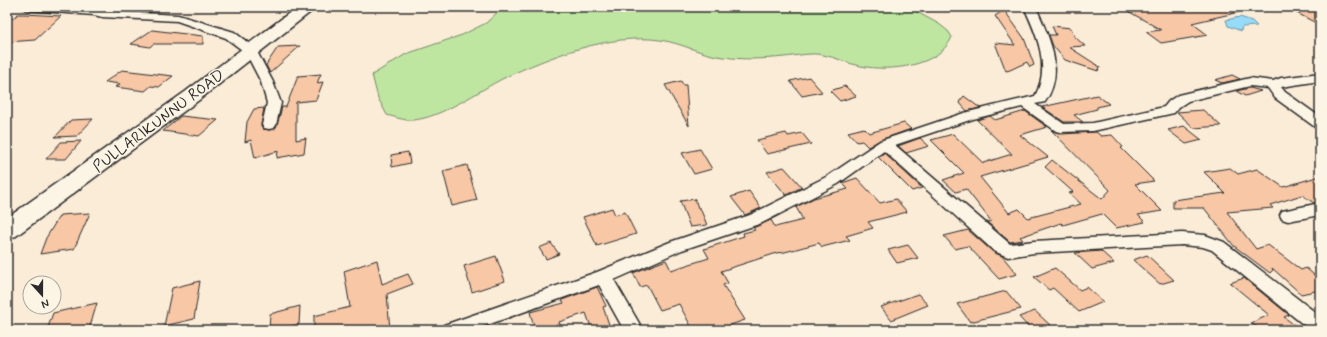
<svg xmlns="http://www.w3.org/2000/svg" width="1327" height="337" font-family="Mynerve,sans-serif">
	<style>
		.green { fill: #bee6a1; stroke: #748866 }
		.water { fill: #96dbf8; stroke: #6b95a6 }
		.building { fill: #f7c7a6; stroke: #2b2b2b }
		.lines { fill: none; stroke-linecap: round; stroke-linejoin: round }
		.minor-casing { stroke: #2b2b2b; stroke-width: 3 }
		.secondary-casing { stroke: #2b2b2b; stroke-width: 3 }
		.minor { fill: #fcf5e5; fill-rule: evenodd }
		.secondary { fill: #fcf5e5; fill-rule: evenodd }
		.labels { text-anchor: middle; stroke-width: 3; stroke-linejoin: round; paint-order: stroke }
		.street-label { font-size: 16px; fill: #2b2b2b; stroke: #fcf5e5 }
	</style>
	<rect width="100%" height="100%" fill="#fbecd8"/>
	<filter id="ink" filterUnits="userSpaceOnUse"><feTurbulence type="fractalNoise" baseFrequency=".025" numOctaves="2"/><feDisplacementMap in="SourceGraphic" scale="8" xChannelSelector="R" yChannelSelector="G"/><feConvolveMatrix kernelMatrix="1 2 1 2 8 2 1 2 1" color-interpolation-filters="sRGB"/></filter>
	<g filter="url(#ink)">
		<path class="green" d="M503 7H913L915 11 939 24 948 31 952 37C939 67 889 72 861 66 848 64 836 57 823 55 812 52 796 56 784 57 764 59 744 60 724 57 702 55 682 43 660 40 610 33 548 57 504 78 478 91 441 118 413 120 405 121 395 117 387 115L378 98 372 75 406 54 462 35 486 23Z"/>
		<polygon class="water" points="1240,17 1252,21 1257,26 1242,27 1241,31 1228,26 1226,20"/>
		<g class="building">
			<polygon points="1121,7 1239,7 1239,12 1192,23 1208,35 1161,43 1146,32 1161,30"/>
			<polygon points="1285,7 1320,7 1320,25"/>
			<polygon points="1004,10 1024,38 1034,65 1030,67 1027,62 1010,70 1006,71 995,43 1015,45 995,16"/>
			<polygon points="18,14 25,14 61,16 35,40 7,42 7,23"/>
			<polygon points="1052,26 1071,28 1075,37 1085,46 1069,47 1100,67 1098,71 1065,60 1053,46 1049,35 1056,35"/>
			<polygon points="152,30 203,36 203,44 153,44 150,47 131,44"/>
			<polygon points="300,46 270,73 266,65 278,47"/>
			<polygon points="122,70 173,76 159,87 151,86 145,91 115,87 120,84 105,82"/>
			<polygon points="321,74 317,83 323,82 316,100 296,102 296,140 306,138 304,153 277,158 278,151 255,158 251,140 245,142 247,122 254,109 264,108 261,125 263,129 269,130 274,129 277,125 282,107 286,107 298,76"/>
			<polygon points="1232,75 1240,79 1222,83 1215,80"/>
			<polygon points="809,77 822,92 802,96 790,81"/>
			<polygon points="681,81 683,85 686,85 689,126 665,85"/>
			<polygon points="845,86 856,96 840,101 830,91"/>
			<polygon points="1250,88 1261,91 1245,96 1236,91"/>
			<polygon points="1097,95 1109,104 1097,107 1097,109 1074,115 1083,122 1064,122 1042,107"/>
			<polygon points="964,96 980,108 967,111 959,102"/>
			<polygon points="1203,110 1221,126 1194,128 1177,112"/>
			<polygon points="1025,111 1047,127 1020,135 1048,157 980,177 1009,213 1019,209 1028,218 1081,204 1069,193 1073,192 1045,167 1052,160 1102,199 1110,190 1051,130 1061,134 1096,132 1101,136 1112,135 1123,147 1121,148 1154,181 1135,184 1162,211 1138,215 1145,222 1116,228 1102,214 1063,225 1061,223 1020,237 1023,240 1010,242 987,222 991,221 966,189 956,192 943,180 964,173 931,140 953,134 983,163 1012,154 977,120 990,116 995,120"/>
			<polygon points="181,116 218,120 199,136 163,131"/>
			<polygon points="93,119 77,136 55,137 71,120"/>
			<polygon points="904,123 911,129 880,140 868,147 862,141 857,142 848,132 864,128 869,133"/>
			<polygon points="1184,126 1202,140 1186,144 1168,130"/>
			<polygon points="786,133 788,136 802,133 811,144 767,154 757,140"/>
			<polygon points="920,138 929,146 906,153 898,146"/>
			<polygon points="81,141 66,159 46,159 61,142"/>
			<polygon points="700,149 712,169 694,174 682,153"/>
			<polygon points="408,152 410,163 392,167 391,155"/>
			<polygon points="884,153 922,188 912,191 878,157"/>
			<polygon points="467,165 477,200 452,206 443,171"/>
			<polygon points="784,167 802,187 786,195 767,172"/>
			<polygon points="1230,168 1238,174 1257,169 1283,187 1320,176 1320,202 1314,203 1302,195 1270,205 1273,208 1227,212 1256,249 1268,245 1301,270 1306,268 1320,280 1320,290 1301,294 1272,268 1273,270 1270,273 1234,246 1204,208 1173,208 1173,200 1225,193 1204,172"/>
			<polygon points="857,178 880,203 896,199 907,212 868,222 873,228 846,236 850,240 822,247 819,243 781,253 780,252 721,271 728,283 723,285 745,320 716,330 693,330 679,304 660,310 647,285 640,287 633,273 666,260 671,270 709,258 704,249 744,236 743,233 755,230 753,228 771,220 775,227 803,220 796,207 814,198 848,189 842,183"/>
			<polygon points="749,191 761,208 745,215 731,197"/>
			<polygon points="695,199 698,208 700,208 707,225 690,227 680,201"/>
			<polygon points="612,208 615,215 625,212 636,234 597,246 583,217"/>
			<polygon points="90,213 74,249 40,254 46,238 60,215"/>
			<polygon points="968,230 993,252 1002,256 1017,274 999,279 968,246 955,249 944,236"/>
			<polygon points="551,243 559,254 546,259 539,248"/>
			<polygon points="908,245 918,258 897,263 888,250"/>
			<polygon points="1101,251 1114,263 1092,269 1075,253"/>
			<polygon points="1147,255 1174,280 1160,284 1133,260"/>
			<polygon points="496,256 505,281 472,292 464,266"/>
			<polygon points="377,260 382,284 408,274 413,284 387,294 390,330 314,330 314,316 350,307 344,271"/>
			<polygon points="1055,268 1080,290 1087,287 1103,302 1079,312 1053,288 1049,290 1034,277"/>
			<polygon points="1244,278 1289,315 1284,317 1301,330 1261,330 1251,323 1269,315 1230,283"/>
			<polygon points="200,281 194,319 164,326 172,288"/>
			<polygon points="597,287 606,306 603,307 611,330 592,330 586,313 559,322 562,330 535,330 530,312 564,303 562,300"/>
			<polygon points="1006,291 1021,309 970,322 957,304"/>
			<polygon points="918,294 928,305 891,320 881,307"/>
			<polygon points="97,303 89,330 47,330 53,313"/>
			<polygon points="300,306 299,324 277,330 269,330 270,314"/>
			<polygon points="1035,311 1050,325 1039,330 1031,330 1019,317"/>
		</g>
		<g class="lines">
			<g class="minor-casing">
				<g id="minor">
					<polygon points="21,7 72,7 102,11 178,15 234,32 255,48 273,82 281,103 276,125 274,128 269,129 264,128 262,125 267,103 261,82 246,53 226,38 177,21 102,17 94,15 27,10"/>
					<path d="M1024 7H1036C1049 37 1066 72 1045 102L1035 104 1064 124 1093 123 1164 107 1169 101 1178 95 1250 78 1273 81 1281 78 1320 73V81L1281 87 1285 92 1320 117V128L1315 127 1275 98 1268 88 1250 86 1188 101 1179 107 1174 113 1093 131 1061 132 1056 131 1022 107 973 119 895 145 1010 244 1034 241 1182 233 1205 235 1224 242 1320 316V330H1310L1212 250 1203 247 1182 245 1034 253 1008 257 994 251 884 151 838 184 762 223 682 250 614 280 643 330H624L599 285 473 330H442L444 325 597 272 670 242 750 215 828 176 880 141 964 113 1035 96C1051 67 1037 35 1024 7Z"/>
					<polygon points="1320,203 1320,215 1288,221 1282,219 1280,215 1282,211"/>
				</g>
			</g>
			<g class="secondary-casing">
				<polygon id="secondary" points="297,7 315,7 313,10 199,100 16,236 7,239 7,218 185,92"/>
			</g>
			<use href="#minor" class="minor"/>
			<use href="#secondary" class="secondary"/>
		</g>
	</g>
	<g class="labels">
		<g class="street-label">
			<text transform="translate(158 120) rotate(-37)" y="6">PULLARIKUNNU ROAD</text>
		</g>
	</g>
	<rect width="1327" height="337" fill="none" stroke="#fcf5e5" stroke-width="24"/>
	<rect x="12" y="12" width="1303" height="313" fill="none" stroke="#2b2b2b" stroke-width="1.5" filter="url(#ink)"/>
	<g transform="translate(42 295) rotate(159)"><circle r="19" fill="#fcf5e5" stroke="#a8a49b"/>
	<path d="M0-3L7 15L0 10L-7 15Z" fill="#2b2b2b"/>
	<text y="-6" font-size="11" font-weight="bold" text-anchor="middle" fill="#2b2b2b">N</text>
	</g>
</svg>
